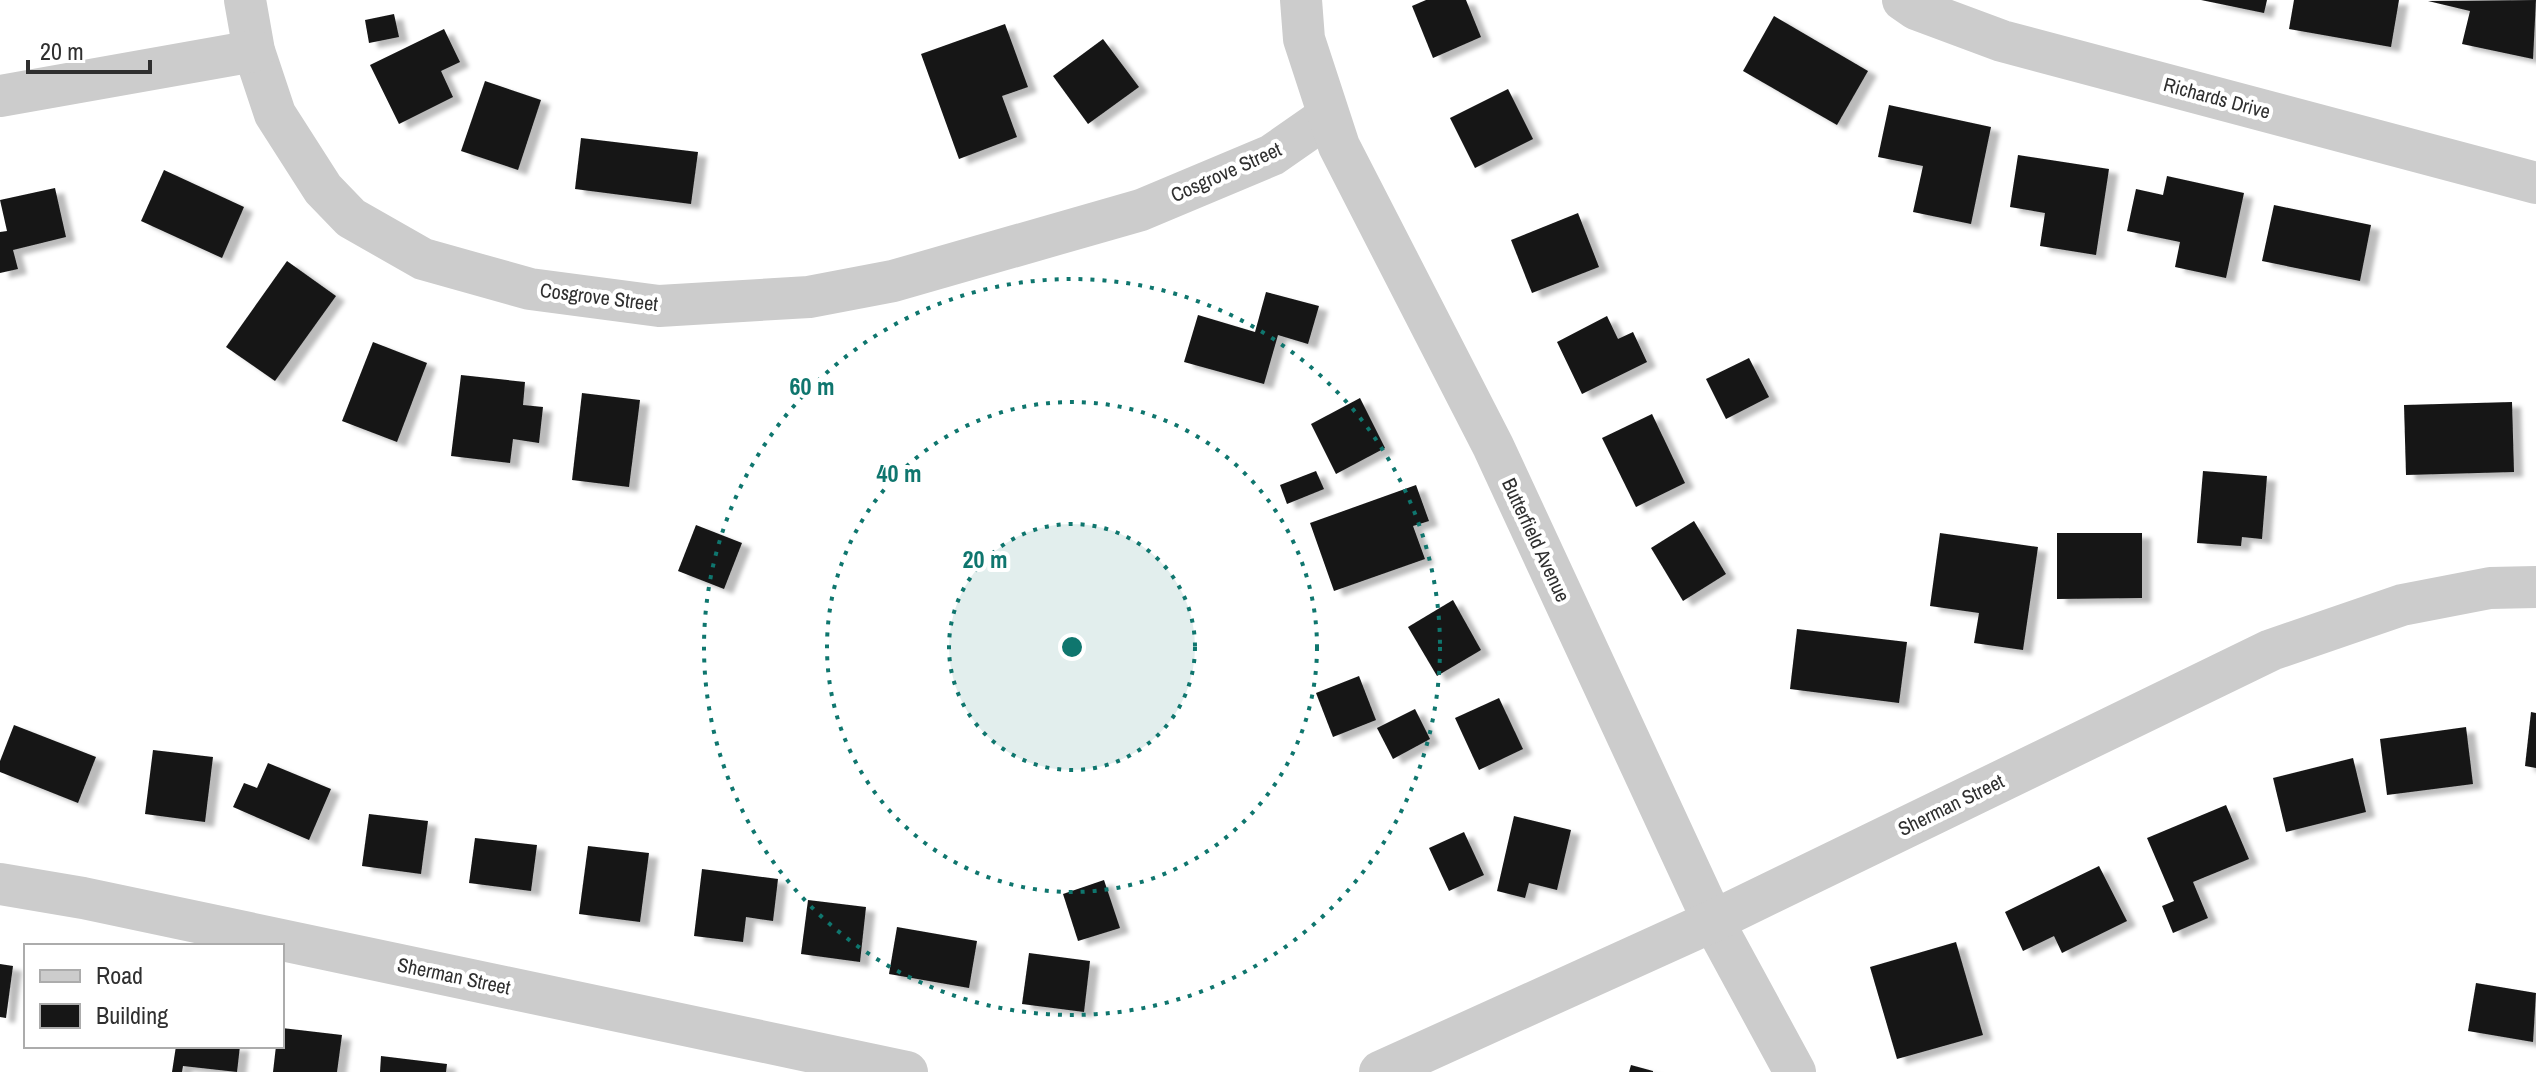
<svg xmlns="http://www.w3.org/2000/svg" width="2536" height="1072" font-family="'Archivo Narrow',sans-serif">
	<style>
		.building { fill: #161616; filter: url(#shadow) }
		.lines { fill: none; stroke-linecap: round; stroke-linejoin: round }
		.minor { stroke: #ccc; stroke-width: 42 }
		.ring { fill: none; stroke: #0f766e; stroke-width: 4; stroke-dasharray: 4 8 }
		.labels { text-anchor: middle; stroke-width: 8; stroke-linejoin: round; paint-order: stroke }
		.street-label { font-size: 20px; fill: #2f2f2f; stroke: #fff }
		.centre { fill: #0f766e; stroke: #fff; stroke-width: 4 }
		.ring-label { font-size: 24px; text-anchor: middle; font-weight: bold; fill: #0f766e; stroke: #fff; stroke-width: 8; stroke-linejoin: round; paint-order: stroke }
	</style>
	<defs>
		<filter id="shadow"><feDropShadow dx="9" dy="5" stdDeviation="2" flood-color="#0004"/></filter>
	</defs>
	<rect width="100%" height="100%" fill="#fff"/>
	<g class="building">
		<polygon points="1426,0 1466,0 1481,37 1433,58 1412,6"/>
		<polygon points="2201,0 2267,0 2264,13"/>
		<polygon points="2294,0 2399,0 2391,47 2289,29"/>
		<polygon points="2536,0 2533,59 2462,44 2470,11 2428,1"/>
		<polygon points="394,14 399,37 369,43 365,20"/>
		<polygon points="1774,16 1868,71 1837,125 1743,71"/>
		<polygon points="1005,24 1028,87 1002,96 1017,137 959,159 921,54"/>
		<polygon points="444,29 460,62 441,71 453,97 399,124 370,65"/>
		<polygon points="1103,39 1139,87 1088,124 1053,76"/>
		<polygon points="485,81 541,100 518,170 461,151"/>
		<polygon points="1508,89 1533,139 1475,168 1450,118"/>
		<polygon points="1889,105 1991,127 1971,224 1913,212 1923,166 1878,157"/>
		<polygon points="581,138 698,152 691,204 575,189"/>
		<polygon points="2018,155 2109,169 2096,255 2040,246 2045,213 2010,207"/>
		<polygon points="164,170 244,207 222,258 141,221"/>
		<polygon points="2167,176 2244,193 2226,278 2175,267 2180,242 2127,231 2136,189 2163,195"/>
		<polygon points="55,188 66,237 13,250 18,269 0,273 0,232 7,231 0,200"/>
		<polygon points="2274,205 2371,225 2360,281 2262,261"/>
		<polygon points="1578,213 1599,267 1532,293 1511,240"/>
		<polygon points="287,261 336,296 275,381 226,347"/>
		<polygon points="1266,292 1319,306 1308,344 1278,335 1264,384 1184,362 1198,315 1255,332"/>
		<polygon points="1607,316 1618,339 1633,332 1647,362 1582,394 1557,342"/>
		<polygon points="373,342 427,363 397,442 342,421"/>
		<polygon points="1749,358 1769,397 1726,419 1706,379"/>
		<polygon points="461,375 525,382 523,405 543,407 539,443 513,439 510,463 451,456"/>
		<polygon points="582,393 640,400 629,487 572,480"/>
		<polygon points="1360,398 1385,448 1336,474 1311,424"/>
		<polygon points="2512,402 2514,472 2406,475 2404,405"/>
		<polygon points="1652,414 1685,483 1636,507 1602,438"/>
		<polygon points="1316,471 1324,489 1287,504 1280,485"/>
		<polygon points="2203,471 2267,476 2262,539 2242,537 2241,546 2197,543"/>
		<polygon points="1416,485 1429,521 1413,526 1425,559 1334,591 1310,523"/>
		<polygon points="1694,521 1726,574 1683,601 1651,548"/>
		<polygon points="696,525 742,543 724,589 678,571"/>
		<polygon points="1940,533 2038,547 2023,650 1974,643 1979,613 1930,606"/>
		<polygon points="2057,533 2142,533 2142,598 2057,599"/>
		<polygon points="1453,600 1481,650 1437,676 1408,627"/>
		<polygon points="1797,629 1907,642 1899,703 1790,689"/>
		<polygon points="1359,676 1376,720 1333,737 1316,693"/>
		<polygon points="1499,698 1523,749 1479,770 1455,718"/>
		<polygon points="1415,709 1430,739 1393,759 1377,728"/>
		<polygon points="2531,712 2536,713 2536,768 2525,766"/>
		<polygon points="14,725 96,757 78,803 0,772 0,761"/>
		<polygon points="2466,727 2473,784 2387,795 2380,739"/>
		<polygon points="153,750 213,757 205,822 145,814"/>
		<polygon points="2353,758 2366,812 2286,832 2273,778"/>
		<polygon points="268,763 331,789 309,840 233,807 244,783 257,788"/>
		<polygon points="2226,805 2249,859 2193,882 2208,918 2173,933 2162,906 2174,901 2147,838"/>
		<polygon points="369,814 428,821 421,874 362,866"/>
		<polygon points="1514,816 1571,830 1557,890 1529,883 1525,898 1497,891"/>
		<polygon points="1464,832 1484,875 1449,891 1429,848"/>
		<polygon points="475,838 537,845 531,891 469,883"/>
		<polygon points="588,846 649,853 640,922 579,914"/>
		<polygon points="2099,866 2127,921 2062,953 2054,936 2023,951 2005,912"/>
		<polygon points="702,869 778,879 773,921 746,917 743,942 694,936"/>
		<polygon points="1104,880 1120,928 1078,941 1063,894"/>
		<polygon points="808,900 866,907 860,962 801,954"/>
		<polygon points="897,927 977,941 969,988 889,974"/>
		<polygon points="1956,942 1983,1035 1897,1059 1870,967"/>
		<polygon points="1029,953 1090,961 1084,1012 1022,1004"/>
		<polygon points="0,964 13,966 6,1018 0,1017"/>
		<polygon points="2476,983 2536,993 2533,1042 2468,1031"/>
		<polygon points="282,1028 342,1035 337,1072 273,1072 276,1046 282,1046"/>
		<polygon points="176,1046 240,1046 237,1072 183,1066 182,1072 172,1072"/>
		<polygon points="381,1056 447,1064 446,1072 380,1072"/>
		<polygon points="1631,1065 1653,1071 1653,1072 1629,1072"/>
	</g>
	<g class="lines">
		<g class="minor">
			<polyline points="245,0 254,51 275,114 323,189 351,218 423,259 530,289 659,306 809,297 893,281 1141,210 1272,155 1328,116"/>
			<polyline points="1301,0 1304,39 1339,146 1493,446 1713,921 1795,1072"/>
			<polyline points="1903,0 1916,9 2002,41 2536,183"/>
			<polyline points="0,96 254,51"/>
			<polyline points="0,884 83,898 907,1072"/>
			<polyline points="1380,1072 1713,921 2271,650 2402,605 2490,588 2536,587"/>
		</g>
	</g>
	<circle cx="1072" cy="647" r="123" fill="#0f766e" fill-opacity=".12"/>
	<g class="ring">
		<circle cx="1072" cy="647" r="123"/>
		<circle cx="1072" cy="647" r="245"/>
		<circle cx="1072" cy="647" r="368"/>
	</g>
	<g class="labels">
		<g class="street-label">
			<text transform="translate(2217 98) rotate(15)" y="7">Richards Drive</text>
			<text transform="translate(1226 172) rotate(-24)" y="7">Cosgrove Street</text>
			<text transform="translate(599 297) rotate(7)" y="7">Cosgrove Street</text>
			<text transform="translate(1536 540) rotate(65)" y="7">Butterfield Avenue</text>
			<text transform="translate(1951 805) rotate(-26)" y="7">Sherman Street</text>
			<text transform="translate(454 976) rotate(12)" y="7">Sherman Street</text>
		</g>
	</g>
	<circle cx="1072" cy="647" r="12" class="centre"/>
	<g class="ring-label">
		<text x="812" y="395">60 m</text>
		<text x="899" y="482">40 m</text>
		<text x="985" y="568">20 m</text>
	</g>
	<rect x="24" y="944" width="260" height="104" fill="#ffffff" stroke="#acacac" stroke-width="2"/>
	<rect x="40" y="970" width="40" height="12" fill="#cccccc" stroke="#acacac" stroke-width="2"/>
	<text x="96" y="984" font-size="24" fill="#2f2f2f">Road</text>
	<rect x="40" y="1004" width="40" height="24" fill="#161616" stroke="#acacac" stroke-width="2"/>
	<text x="96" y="1024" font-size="24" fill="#2f2f2f">Building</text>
	<path d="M28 60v12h122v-12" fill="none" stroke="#2f2f2f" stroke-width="4"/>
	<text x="40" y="60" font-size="24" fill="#2f2f2f" stroke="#ffffff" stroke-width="6" paint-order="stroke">20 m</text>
</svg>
